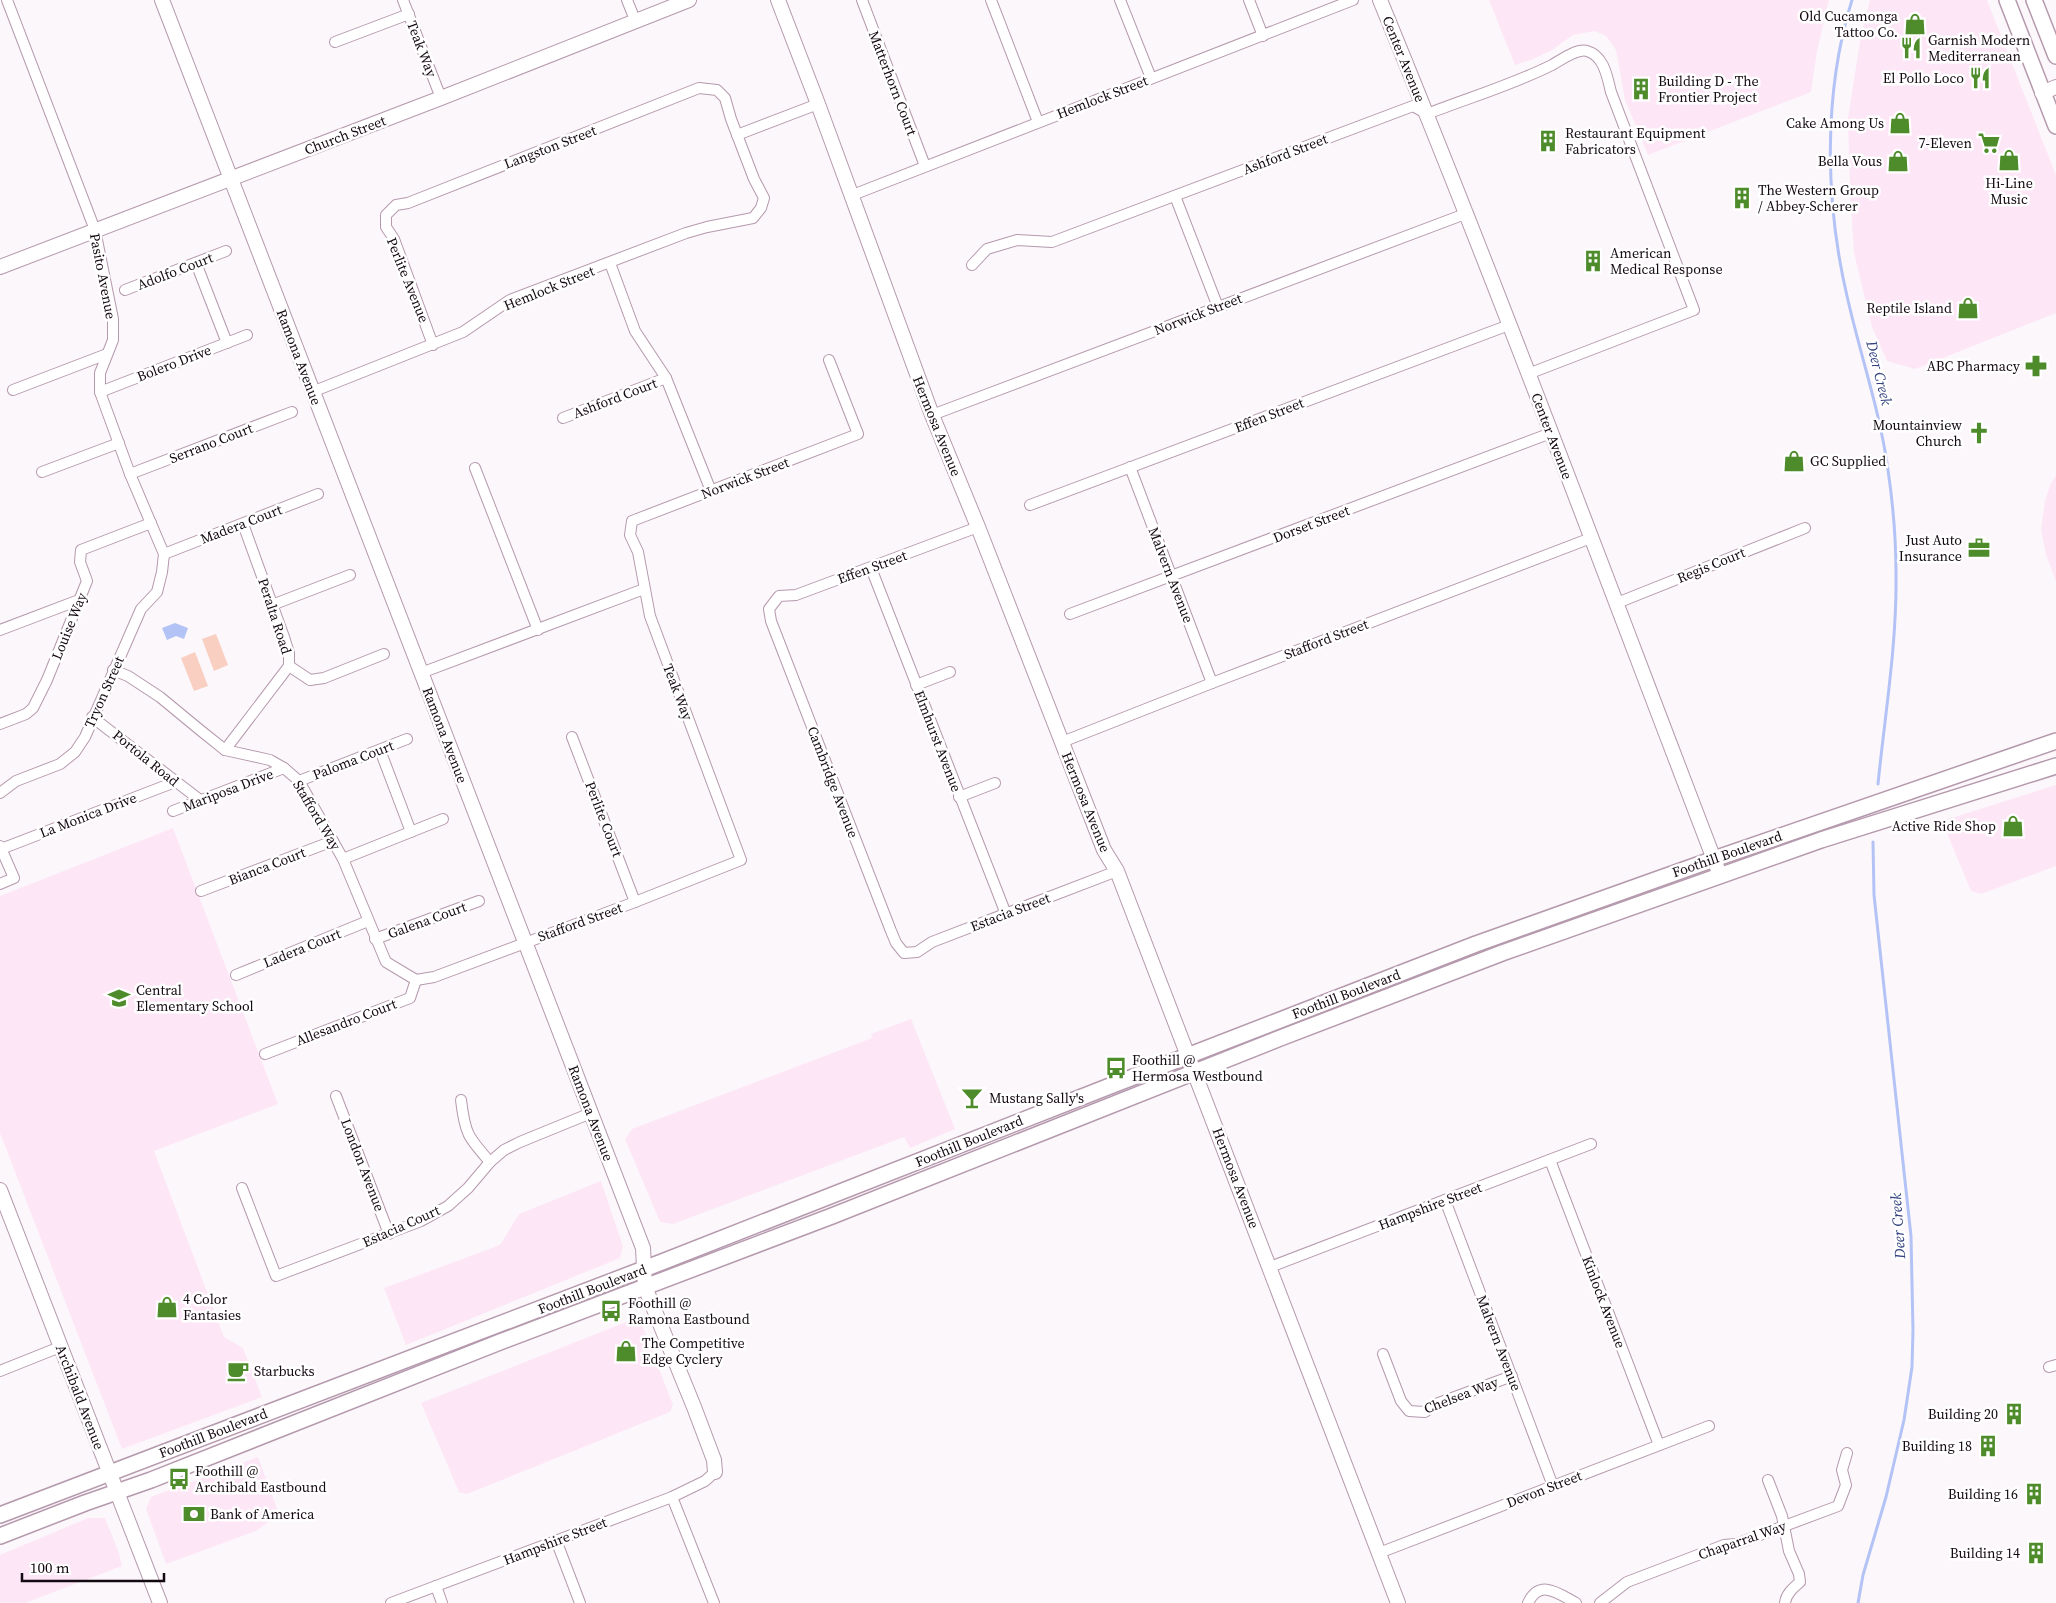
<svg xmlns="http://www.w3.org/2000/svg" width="2056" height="1603" font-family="'Source Serif 4',serif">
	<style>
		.built { fill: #fde7f7 }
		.green { fill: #f8cfc1 }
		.water { fill: #b3c3f6 }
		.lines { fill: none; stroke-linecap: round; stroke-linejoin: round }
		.stream { stroke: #b3c3f6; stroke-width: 3 }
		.street-casing { stroke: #b599ad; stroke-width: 12 }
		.secondary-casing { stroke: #b599ad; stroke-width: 16 }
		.primary-casing { stroke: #b599ad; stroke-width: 18 }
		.street { stroke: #fff; stroke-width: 10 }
		.secondary { stroke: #fff; stroke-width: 14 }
		.primary { stroke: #fff; stroke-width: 15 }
		.labels { text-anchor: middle; stroke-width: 5; stroke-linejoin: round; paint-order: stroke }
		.poi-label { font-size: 14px; fill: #140a11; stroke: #fff; text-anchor: start }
		.street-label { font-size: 14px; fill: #140a11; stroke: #fff }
		.water-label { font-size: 15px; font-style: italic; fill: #34427f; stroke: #fff }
	</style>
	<rect width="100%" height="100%" fill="#fcf7fb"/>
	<g class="built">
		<polygon points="1489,0 1829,0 1817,51 1811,92 1648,155 1625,100 1616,50 1606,36 1595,31 1573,35 1552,50 1531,60 1515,65"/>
		<polygon points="1870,0 1987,0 2056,175 2056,313 1915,369 1887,361 1872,327 1854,253 1850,191 1848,118 1861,35"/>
		<polygon points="2056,476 2056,581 2046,555 2041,529 2045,501 2051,483"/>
		<polygon points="2056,785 2056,866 1981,894 1971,891 1942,821"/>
		<polygon points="173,828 278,1104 154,1151 224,1337 243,1348 262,1397 122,1449 0,1133 0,896"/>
		<polygon points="911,1019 955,1129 910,1148 904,1137 673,1224 660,1222 625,1139 632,1129 872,1038 871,1034"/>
		<polygon points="601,1181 623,1246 620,1258 406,1345 384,1288 500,1245 519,1214"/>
		<polygon points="639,1317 673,1405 670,1412 467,1494 459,1492 421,1403"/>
		<polygon points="258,1457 279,1514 256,1531 166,1564 146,1509 151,1497"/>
		<polygon points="88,1518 105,1518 119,1553 122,1566 25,1603 0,1603 0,1555"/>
	</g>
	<g class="green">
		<polygon points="216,634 228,665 214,671 202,639"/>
		<polygon points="195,652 208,686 194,691 181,658"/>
	</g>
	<polygon class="water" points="175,623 188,628 184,639 176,636 167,640 162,628"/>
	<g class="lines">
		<g class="stream">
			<path d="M1852 0C1823 93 1825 202 1847 296 1860 354 1880 411 1888 470 1893 504 1896 539 1896 574 1897 644 1885 714 1878 784"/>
			<polyline points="1858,1603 1863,1575 1886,1497 1904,1420 1912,1367 1913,1330 1911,1236 1874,895 1873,842"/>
		</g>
		<g class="street-casing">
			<g id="street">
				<polyline points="403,0 441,98"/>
				<polyline points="627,0 635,20"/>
				<polyline points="862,0 925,166"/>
				<polyline points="991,0 1038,122"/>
				<polyline points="1120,0 1151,78"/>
				<polyline points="1249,0 1263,36"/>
				<polyline points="335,42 409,14"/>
				<polyline points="737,135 818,104"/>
				<polyline points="850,196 1353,0"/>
				<polyline points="1175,196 1218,307"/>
				<polyline points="196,263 227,343"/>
				<polyline points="610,263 635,331 666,378 711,491"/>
				<path d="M972 265 987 249 1017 240 1052 242 1413 106 1427 114C1468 98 1512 85 1552 65 1561 60 1577 48 1587 51 1604 56 1607 76 1611 92L1694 310 1528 374"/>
				<polyline points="125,290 226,251"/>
				<polyline points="13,390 107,354"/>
				<polyline points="100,392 247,335"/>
				<polyline points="312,392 463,332 510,300 686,233 707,227 753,218 761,208 764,198 754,179 731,119 725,98 717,90 699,88 408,203 396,205 386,215 386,227 394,239 433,345"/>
				<polyline points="932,415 1465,214"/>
				<polyline points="563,418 666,378"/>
				<polyline points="1130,467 1212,683"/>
				<polyline points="475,468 538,630"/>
				<polyline points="42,472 119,443"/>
				<polyline points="130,474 292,412"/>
				<polyline points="1030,505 1509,325"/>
				<polyline points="978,527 796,595 779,596 769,609 771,621 891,931 896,943 904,953 917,952 932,942 1117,871"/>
				<polyline points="164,554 318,494"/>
				<polyline points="871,568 1006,914"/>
				<polyline points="1617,603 1805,528"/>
				<polyline points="272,605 350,575"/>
				<polyline points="1070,614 1551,433"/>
				<polyline points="0,630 79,600"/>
				<polyline points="289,666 310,680 324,678 384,654"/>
				<polyline points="113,670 128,676 160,697 200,730 225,750 270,760 284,768 299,781 343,859 386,962 416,980"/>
				<polyline points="421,673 644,589"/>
				<polyline points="916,685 950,672"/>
				<polyline points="92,717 200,800"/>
				<polyline points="0,724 26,714 33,708 47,680 87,581 80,562 81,550 151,523"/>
				<polyline points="572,737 635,902"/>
				<polyline points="1062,742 1212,683 1591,538"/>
				<polyline points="225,750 289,666 289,653 284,637 243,524"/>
				<polyline points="380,750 411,832"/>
				<polyline points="299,781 407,739"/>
				<polyline points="0,793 16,781 60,764 75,752 85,737 141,609 157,592 162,572 164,554 130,474 100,392 100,373 113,340 113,319 95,230 7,0"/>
				<polyline points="959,797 995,783"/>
				<polyline points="173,811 284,768"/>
				<polyline points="0,846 14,878 0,884"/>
				<polyline points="1,849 175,782"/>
				<polyline points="343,859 443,819"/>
				<polyline points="201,891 333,841"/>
				<polyline points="375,939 479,901"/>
				<polyline points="236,975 368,921"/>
				<polyline points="416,980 434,977 635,902 741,860 650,616 638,552 630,535 632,521 858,434 829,360"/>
				<polyline points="265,1054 410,998 416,980"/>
				<polyline points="336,1096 389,1234"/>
				<path d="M461 1100C465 1134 468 1137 490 1162"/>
				<polyline points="1550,1160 1659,1445"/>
				<polyline points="242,1188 276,1276 421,1221 448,1206 468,1188 490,1162 504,1150 520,1142 591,1113"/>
				<polyline points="1445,1200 1553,1486"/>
				<polyline points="1270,1267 1591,1144"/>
				<polyline points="1383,1354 1401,1401 1409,1411 1425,1412 1436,1404 1512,1376"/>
				<polyline points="2049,1367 2056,1365"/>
				<polyline points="0,1371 60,1347"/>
				<path d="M1768 1480 1782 1516 1789 1551 1799 1574 1800 1582C1793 1588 1786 1594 1785 1603"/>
				<polyline points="672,1497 714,1603"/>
				<polyline points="556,1540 580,1603"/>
				<polyline points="1379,1553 1709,1426"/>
				<polyline points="436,1586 442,1603"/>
				<polyline points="391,1603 672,1497 705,1481 715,1472"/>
				<path d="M1528 1603C1540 1578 1559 1594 1576 1603"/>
				<polyline points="1600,1603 1627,1582 1724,1545 1736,1544 1838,1506 1846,1485 1842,1470 1847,1453"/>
			</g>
		</g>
		<g class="secondary-casing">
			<g id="secondary">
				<polyline points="162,0 643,1248 645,1287 694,1407 714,1460 715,1472"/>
				<polyline points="778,0 818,104 932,415 978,527 1104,850 1117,871 1398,1603"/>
				<path d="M1380 0C1499 289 1608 583 1720 875"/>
				<polyline points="2042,93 2056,87"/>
				<polyline points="0,267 441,98 689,0"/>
				<polyline points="0,1190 160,1603"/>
			</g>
		</g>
		<g class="primary-casing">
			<g id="primary">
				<polyline points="2007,0 2056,126"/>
				<polyline points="2034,0 2056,56"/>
				<polyline points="0,1515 662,1262 1110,1086 1476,944 1714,859 2056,741"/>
				<polyline points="0,1536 85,1503 151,1480 500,1342 832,1216 1283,1037 1502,953 1821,840 2056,766"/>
			</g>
		</g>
		<use href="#street" class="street"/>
		<use href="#secondary" class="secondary"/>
		<use href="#primary" class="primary"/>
	</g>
	<defs>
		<g id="shop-bare" transform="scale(1.725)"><path d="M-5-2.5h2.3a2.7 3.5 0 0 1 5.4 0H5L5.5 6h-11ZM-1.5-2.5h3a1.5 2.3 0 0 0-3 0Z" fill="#4e8b2a" stroke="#fff" stroke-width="2.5" paint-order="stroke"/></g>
		<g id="restaurant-bare" transform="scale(1.725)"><path d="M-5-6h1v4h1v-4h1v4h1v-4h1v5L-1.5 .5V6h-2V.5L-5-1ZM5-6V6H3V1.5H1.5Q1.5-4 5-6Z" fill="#4e8b2a" stroke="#fff" stroke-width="2.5" paint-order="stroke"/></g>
		<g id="building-bare" transform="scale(1.725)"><path d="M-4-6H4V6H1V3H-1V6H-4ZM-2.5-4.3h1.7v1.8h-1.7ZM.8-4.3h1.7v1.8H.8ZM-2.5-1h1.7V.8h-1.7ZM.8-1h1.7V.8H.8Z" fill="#4e8b2a" stroke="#fff" stroke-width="2.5" paint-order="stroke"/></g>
		<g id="supermarket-bare" transform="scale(1.725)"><path d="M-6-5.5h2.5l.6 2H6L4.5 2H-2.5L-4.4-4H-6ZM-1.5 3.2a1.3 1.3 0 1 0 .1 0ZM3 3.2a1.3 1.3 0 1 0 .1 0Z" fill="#4e8b2a" stroke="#fff" stroke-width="2.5" paint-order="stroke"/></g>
		<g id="pharmacy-bare" transform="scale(1.725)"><path d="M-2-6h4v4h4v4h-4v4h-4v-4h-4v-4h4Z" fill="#4e8b2a" stroke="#fff" stroke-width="2.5" paint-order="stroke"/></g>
		<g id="church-bare" transform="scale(1.725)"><path d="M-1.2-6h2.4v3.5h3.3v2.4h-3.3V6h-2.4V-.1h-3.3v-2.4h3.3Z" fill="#4e8b2a" stroke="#fff" stroke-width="2.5" paint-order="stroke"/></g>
		<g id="office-bare" transform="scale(1.725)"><path d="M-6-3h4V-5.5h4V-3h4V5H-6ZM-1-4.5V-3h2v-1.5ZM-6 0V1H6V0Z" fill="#4e8b2a" stroke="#fff" stroke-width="2.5" paint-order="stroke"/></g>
		<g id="school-bare" transform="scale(1.725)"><path d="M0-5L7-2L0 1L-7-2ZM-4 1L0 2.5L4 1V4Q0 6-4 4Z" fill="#4e8b2a" stroke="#fff" stroke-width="2.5" paint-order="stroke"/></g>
		<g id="bus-bare" transform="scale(1.725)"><path d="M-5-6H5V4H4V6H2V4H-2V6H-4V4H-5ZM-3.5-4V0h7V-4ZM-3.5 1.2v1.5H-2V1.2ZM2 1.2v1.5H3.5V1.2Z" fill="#4e8b2a" stroke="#fff" stroke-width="2.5" paint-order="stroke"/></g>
		<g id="bar-bare" transform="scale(1.725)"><path d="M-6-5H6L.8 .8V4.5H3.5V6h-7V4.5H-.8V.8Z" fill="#4e8b2a" stroke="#fff" stroke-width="2.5" paint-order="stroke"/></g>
		<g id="cafe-bare" transform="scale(1.725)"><path d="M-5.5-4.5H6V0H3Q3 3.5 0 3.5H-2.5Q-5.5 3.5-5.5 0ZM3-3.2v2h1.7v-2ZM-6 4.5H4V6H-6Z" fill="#4e8b2a" stroke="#fff" stroke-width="2.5" paint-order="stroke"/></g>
		<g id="bank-bare" transform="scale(1.725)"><path d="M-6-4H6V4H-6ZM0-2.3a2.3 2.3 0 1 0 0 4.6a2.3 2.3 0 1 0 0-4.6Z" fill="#4e8b2a" stroke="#fff" stroke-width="2.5" paint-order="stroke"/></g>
	</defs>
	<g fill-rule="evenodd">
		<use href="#shop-bare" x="1915" y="24"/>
		<use href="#restaurant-bare" x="1911" y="48"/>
		<use href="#restaurant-bare" x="1980" y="78"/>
		<use href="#building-bare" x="1641" y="89"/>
		<use href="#shop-bare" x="1900" y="123"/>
		<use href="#building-bare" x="1548" y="141"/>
		<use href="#supermarket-bare" x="1989" y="143"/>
		<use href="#shop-bare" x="2009" y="160"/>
		<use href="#shop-bare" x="1898" y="161"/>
		<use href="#building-bare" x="1742" y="198"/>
		<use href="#building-bare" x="1593" y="261"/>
		<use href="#shop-bare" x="1968" y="308"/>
		<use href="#pharmacy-bare" x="2036" y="366"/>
		<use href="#church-bare" x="1979" y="433"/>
		<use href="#shop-bare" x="1794" y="461"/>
		<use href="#office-bare" x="1979" y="548"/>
		<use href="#shop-bare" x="2013" y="826"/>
		<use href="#school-bare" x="119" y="998"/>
		<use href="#bus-bare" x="1116" y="1068"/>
		<use href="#bar-bare" x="972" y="1098"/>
		<use href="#shop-bare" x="167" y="1307"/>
		<use href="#bus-bare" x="611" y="1311"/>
		<use href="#shop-bare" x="626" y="1351"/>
		<use href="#cafe-bare" x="238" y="1371"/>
		<use href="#building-bare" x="2014" y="1414"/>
		<use href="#building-bare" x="1988" y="1446"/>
		<use href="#bus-bare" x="179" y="1479"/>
		<use href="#building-bare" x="2034" y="1494"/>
		<use href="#bank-bare" x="194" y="1514"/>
		<use href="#building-bare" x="2036" y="1553"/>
	</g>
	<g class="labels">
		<g class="poi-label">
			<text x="1898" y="21" text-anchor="end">Old Cucamonga<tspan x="1898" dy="16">Tattoo Co.</tspan></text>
			<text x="1928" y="45">Garnish Modern<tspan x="1928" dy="16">Mediterranean</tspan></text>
			<text x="1964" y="83" text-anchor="end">El Pollo Loco</text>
			<text x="1658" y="86">Building D - The<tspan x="1658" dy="16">Frontier Project</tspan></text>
			<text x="1884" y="128" text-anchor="end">Cake Among Us</text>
			<text x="1565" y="138">Restaurant Equipment<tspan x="1565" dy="16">Fabricators</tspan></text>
			<text x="1972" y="148" text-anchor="end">7-Eleven</text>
			<text x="1882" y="166" text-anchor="end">Bella Vous</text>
			<text x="2009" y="188" text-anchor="middle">Hi-Line<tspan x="2009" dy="16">Music</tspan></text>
			<text x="1758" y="195">The Western Group<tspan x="1758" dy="16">/ Abbey-Scherer</tspan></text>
			<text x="1610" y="258">American<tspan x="1610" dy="16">Medical Response</tspan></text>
			<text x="1952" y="313" text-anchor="end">Reptile Island</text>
			<text x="2020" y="371" text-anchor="end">ABC Pharmacy</text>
			<text x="1962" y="430" text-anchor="end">Mountainview<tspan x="1962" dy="16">Church</tspan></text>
			<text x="1810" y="466">GC Supplied</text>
			<text x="1962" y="545" text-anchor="end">Just Auto<tspan x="1962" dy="16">Insurance</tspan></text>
			<text x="1996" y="831" text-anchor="end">Active Ride Shop</text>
			<text x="136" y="995">Central<tspan x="136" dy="16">Elementary School</tspan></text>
			<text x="1132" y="1065">Foothill @<tspan x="1132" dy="16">Hermosa Westbound</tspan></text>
			<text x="989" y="1103">Mustang Sally's</text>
			<text x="183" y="1304">4 Color<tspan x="183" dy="16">Fantasies</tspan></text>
			<text x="628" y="1308">Foothill @<tspan x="628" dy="16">Ramona Eastbound</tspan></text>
			<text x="642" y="1348">The Competitive<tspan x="642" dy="16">Edge Cyclery</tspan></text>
			<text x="254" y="1376">Starbucks</text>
			<text x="1998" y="1419" text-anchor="end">Building 20</text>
			<text x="1972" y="1451" text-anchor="end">Building 18</text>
			<text x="195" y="1476">Foothill @<tspan x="195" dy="16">Archibald Eastbound</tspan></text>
			<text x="2018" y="1499" text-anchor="end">Building 16</text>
			<text x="210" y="1519">Bank of America</text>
			<text x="2020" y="1558" text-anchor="end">Building 14</text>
		</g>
		<g class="street-label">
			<text transform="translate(422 49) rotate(69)" y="5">Teak Way</text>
			<text transform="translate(1404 59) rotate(68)" y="5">Center Avenue</text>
			<text transform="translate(893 83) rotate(69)" y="5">Matterhorn Court</text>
			<text transform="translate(1102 97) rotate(-21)" y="5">Hemlock Street</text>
			<text transform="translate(345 135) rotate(-21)" y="5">Church Street</text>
			<text transform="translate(550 147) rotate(-21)" y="5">Langston Street</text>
			<text transform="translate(1285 154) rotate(-21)" y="5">Ashford Street</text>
			<text transform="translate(175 271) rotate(-21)" y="5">Adolfo Court</text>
			<text transform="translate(103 276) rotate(79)" y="5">Pasito Avenue</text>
			<text transform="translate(408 280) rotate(68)" y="5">Perlite Avenue</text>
			<text transform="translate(549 288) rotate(-22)" y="5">Hemlock Street</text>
			<text transform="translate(1198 314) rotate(-21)" y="5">Norwick Street</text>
			<text transform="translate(299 357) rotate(69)" y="5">Ramona Avenue</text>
			<text transform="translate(174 363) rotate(-21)" y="5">Bolero Drive</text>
			<text transform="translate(615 398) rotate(-21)" y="5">Ashford Court</text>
			<text transform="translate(1269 415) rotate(-21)" y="5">Effen Street</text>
			<text transform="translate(937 426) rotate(68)" y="5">Hermosa Avenue</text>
			<text transform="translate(1552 436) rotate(69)" y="5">Center Avenue</text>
			<text transform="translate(211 443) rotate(-21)" y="5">Serrano Court</text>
			<text transform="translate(745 478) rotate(-21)" y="5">Norwick Street</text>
			<text transform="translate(241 524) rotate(-21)" y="5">Madera Court</text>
			<text transform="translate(1311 524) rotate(-21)" y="5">Dorset Street</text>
			<text transform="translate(1711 565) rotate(-22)" y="5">Regis Court</text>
			<text transform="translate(872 567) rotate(-20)" y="5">Effen Street</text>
			<text transform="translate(1171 575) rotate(69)" y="5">Malvern Avenue</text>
			<text transform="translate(275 616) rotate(72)" y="5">Peralta Road</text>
			<text transform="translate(69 626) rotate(-68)" y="5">Louise Way</text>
			<text transform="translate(1326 639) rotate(-21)" y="5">Stafford Street</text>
			<text transform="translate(104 692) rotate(-66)" y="5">Tryon Street</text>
			<text transform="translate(678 692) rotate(69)" y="5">Teak Way</text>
			<text transform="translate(445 735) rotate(69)" y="5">Ramona Avenue</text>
			<text transform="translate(938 741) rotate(69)" y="5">Elmhurst Avenue</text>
			<text transform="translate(146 758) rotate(39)" y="5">Portola Road</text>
			<text transform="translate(353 760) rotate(-21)" y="5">Paloma Court</text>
			<text transform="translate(833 782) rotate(69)" y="5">Cambridge Avenue</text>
			<text transform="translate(228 790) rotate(-21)" y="5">Mariposa Drive</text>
			<text transform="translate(1086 802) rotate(68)" y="5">Hermosa Avenue</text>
			<text transform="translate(88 815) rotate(-21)" y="5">La Monica Drive</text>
			<text transform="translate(317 815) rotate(59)" y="5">Stafford Way</text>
			<text transform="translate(604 819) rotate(69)" y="5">Perlite Court</text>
			<text transform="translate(1727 854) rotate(-19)" y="5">Foothill Boulevard</text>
			<text transform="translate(267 866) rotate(-21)" y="5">Bianca Court</text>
			<text transform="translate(1010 912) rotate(-21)" y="5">Estacia Street</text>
			<text transform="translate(427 920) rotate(-20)" y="5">Galena Court</text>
			<text transform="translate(580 922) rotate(-20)" y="5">Stafford Street</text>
			<text transform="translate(302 948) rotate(-22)" y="5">Ladera Court</text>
			<text transform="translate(1346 994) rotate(-21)" y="5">Foothill Boulevard</text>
			<text transform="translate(346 1022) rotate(-21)" y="5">Allesandro Court</text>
			<text transform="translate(591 1113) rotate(69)" y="5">Ramona Avenue</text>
			<text transform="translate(969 1141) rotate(-22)" y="5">Foothill Boulevard</text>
			<text transform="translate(363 1165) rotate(69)" y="5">London Avenue</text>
			<text transform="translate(1236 1178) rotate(69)" y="5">Hermosa Avenue</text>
			<text transform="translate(1430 1206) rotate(-21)" y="5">Hampshire Street</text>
			<text transform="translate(401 1226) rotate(-24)" y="5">Estacia Court</text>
			<text transform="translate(592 1289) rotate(-21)" y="5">Foothill Boulevard</text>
			<text transform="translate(1604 1302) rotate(69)" y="5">Kinlock Avenue</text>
			<text transform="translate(1499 1343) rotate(69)" y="5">Malvern Avenue</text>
			<text transform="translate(1461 1395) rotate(-21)" y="5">Chelsea Way</text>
			<text transform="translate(80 1397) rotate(69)" y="5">Archibald Avenue</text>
			<text transform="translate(213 1433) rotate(-21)" y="5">Foothill Boulevard</text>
			<text transform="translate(1544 1489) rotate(-21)" y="5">Devon Street</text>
			<text transform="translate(1742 1540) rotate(-19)" y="5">Chaparral Way</text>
			<text transform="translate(555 1541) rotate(-21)" y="5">Hampshire Street</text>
		</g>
		<g class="water-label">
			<text transform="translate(1879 373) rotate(76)" y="5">Deer Creek</text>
			<text transform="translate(1898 1226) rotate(-94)" y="5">Deer Creek</text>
		</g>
	</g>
	<path d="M22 1573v8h142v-8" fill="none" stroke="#140a11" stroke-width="2.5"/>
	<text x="30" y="1573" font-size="15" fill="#140a11" stroke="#ffffff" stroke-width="4" paint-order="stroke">100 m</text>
</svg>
